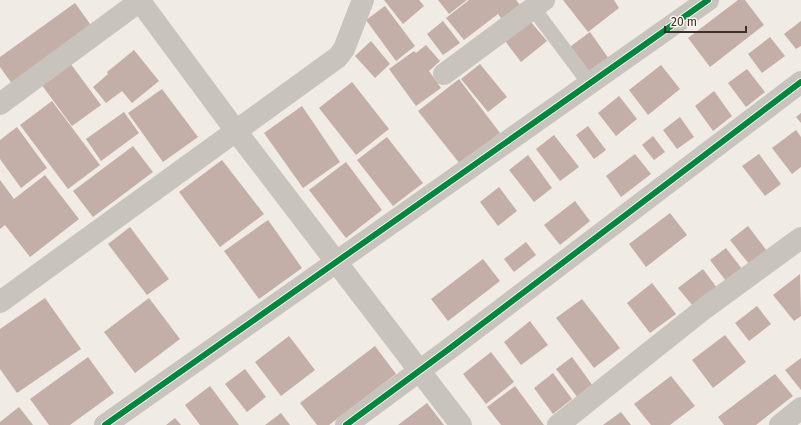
<svg xmlns="http://www.w3.org/2000/svg" width="801" height="425" font-family="'Fira Sans',sans-serif">
	<style>
		.building { fill: #c3afa7 }
		.lines { fill: none; stroke-linecap: round; stroke-linejoin: round }
		.lane { stroke: #c9c3be; stroke-width: 15 }
		.street { stroke: #c9c3be; stroke-width: 22 }
		.cycleway-casing { stroke: #fbf5ee; stroke-width: 8 }
		.cycleway { stroke: #00873e; stroke-width: 6 }
	</style>
	<rect width="100%" height="100%" fill="#f0ebe5"/>
	<g class="building">
		<polygon points="384,0 419,0 424,6 403,24"/>
		<polygon points="438,0 467,0 449,14"/>
		<polygon points="469,0 516,0 525,11 506,25 498,14 464,40 446,18"/>
		<polygon points="563,0 614,0 619,8 588,32"/>
		<polygon points="738,0 745,0 764,25 710,67 688,38"/>
		<polygon points="75,3 93,28 13,85 0,67 0,57"/>
		<polygon points="385,6 415,46 396,61 366,20"/>
		<polygon points="443,21 460,43 443,55 427,34"/>
		<polygon points="530,21 547,41 521,62 505,41"/>
		<polygon points="801,21 801,46 796,49 784,34"/>
		<polygon points="590,32 609,59 586,75 567,49"/>
		<polygon points="770,37 785,56 762,73 748,54"/>
		<polygon points="371,41 390,64 375,78 355,56"/>
		<polygon points="426,45 440,61 429,71 441,88 416,106 389,69 414,51 416,53"/>
		<polygon points="134,50 159,81 132,103 122,91 106,103 93,87 108,74 107,72"/>
		<polygon points="70,63 101,105 72,126 41,84"/>
		<polygon points="480,64 507,97 488,112 461,79"/>
		<polygon points="661,65 680,89 648,115 629,90"/>
		<polygon points="747,69 765,92 746,107 728,83"/>
		<polygon points="459,79 500,133 460,164 418,111"/>
		<polygon points="352,82 389,129 356,155 319,108"/>
		<polygon points="162,89 198,137 163,162 128,113"/>
		<polygon points="714,91 732,116 713,131 695,106"/>
		<polygon points="619,96 637,119 616,136 598,113"/>
		<polygon points="52,101 100,165 68,189 20,125"/>
		<polygon points="302,106 340,162 303,188 264,133"/>
		<polygon points="124,112 139,133 101,161 86,139"/>
		<polygon points="801,113 801,123 796,117"/>
		<polygon points="680,117 694,137 677,149 663,130"/>
		<polygon points="588,126 606,150 594,159 576,135"/>
		<polygon points="17,127 47,168 21,188 0,159 0,140"/>
		<polygon points="796,130 801,137 801,167 792,174 772,148"/>
		<polygon points="554,135 579,167 560,181 536,149"/>
		<polygon points="653,136 665,152 654,160 642,145"/>
		<polygon points="387,137 423,183 393,206 357,160"/>
		<polygon points="133,146 153,172 93,217 73,191"/>
		<polygon points="635,154 651,174 621,197 606,176"/>
		<polygon points="759,154 781,184 765,196 742,166"/>
		<polygon points="528,155 552,188 534,202 509,170"/>
		<polygon points="222,160 264,214 220,247 179,192"/>
		<polygon points="346,162 382,210 346,238 309,190"/>
		<polygon points="45,175 79,219 30,257 5,225 0,229 0,180 14,199"/>
		<polygon points="499,187 517,211 498,226 480,202"/>
		<polygon points="575,201 590,221 560,245 544,225"/>
		<polygon points="670,213 687,235 646,267 629,244"/>
		<polygon points="268,220 302,268 259,299 224,251"/>
		<polygon points="748,226 767,251 749,264 730,240"/>
		<polygon points="130,227 169,279 147,295 108,244"/>
		<polygon points="526,242 536,255 514,272 504,259"/>
		<polygon points="726,248 742,269 726,281 710,260"/>
		<polygon points="483,259 500,281 448,321 431,299"/>
		<polygon points="703,269 717,288 693,306 678,288"/>
		<polygon points="800,274 801,316 794,321 773,295"/>
		<polygon points="652,283 676,314 650,333 627,303"/>
		<polygon points="45,298 81,349 17,393 0,369 0,329"/>
		<polygon points="149,298 180,339 135,373 104,332"/>
		<polygon points="582,299 620,348 594,368 556,318"/>
		<polygon points="757,306 771,324 749,341 735,323"/>
		<polygon points="530,321 548,345 521,365 504,342"/>
		<polygon points="725,335 746,362 713,388 692,360"/>
		<polygon points="289,336 315,370 281,396 255,362"/>
		<polygon points="375,346 396,374 329,425 317,425 300,403"/>
		<polygon points="491,352 514,382 486,404 463,374"/>
		<polygon points="88,357 114,393 70,425 49,425 30,399"/>
		<polygon points="572,357 593,386 578,398 556,369"/>
		<polygon points="801,358 801,390 785,370"/>
		<polygon points="245,369 266,397 247,412 225,384"/>
		<polygon points="553,373 572,399 553,414 534,388"/>
		<polygon points="775,374 793,396 756,425 724,425 718,417"/>
		<polygon points="671,376 695,406 670,425 651,425 634,404"/>
		<polygon points="210,386 239,425 200,425 185,405"/>
		<polygon points="515,386 544,425 501,425 487,407"/>
		<polygon points="427,403 444,425 398,425"/>
		<polygon points="19,407 33,425 0,425 0,422"/>
		<polygon points="621,412 631,425 603,425"/>
		<polygon points="281,413 290,425 265,425"/>
		<polygon points="175,418 181,425 166,425"/>
	</g>
	<g class="lines">
		<polyline class="lane" points="533,8 590,84"/>
		<g class="street">
			<polyline points="139,0 236,131 461,425"/>
			<polyline points="444,74 544,0"/>
			<polyline points="0,104 140,1"/>
			<polyline points="0,302 338,57 344,49 363,0"/>
			<polyline points="105,425 708,0"/>
			<polyline points="346,425 449,349 801,82"/>
			<polyline points="558,425 705,308 801,238"/>
			<polyline points="780,425 801,408"/>
		</g>
		<g class="cycleway-casing">
			<g id="cycleway">
				<polyline points="105,425 708,0"/>
				<polyline points="346,425 449,349 801,82"/>
			</g>
		</g>
		<use href="#cycleway" class="cycleway"/>
	</g>
	<path d="M665 26v6h81v-6" fill="none" stroke="#3b302b" stroke-width="2"/>
	<text x="671" y="26" font-size="12" fill="#3b302b" stroke="#fbf5ee" stroke-width="3" paint-order="stroke">20 m</text>
</svg>
